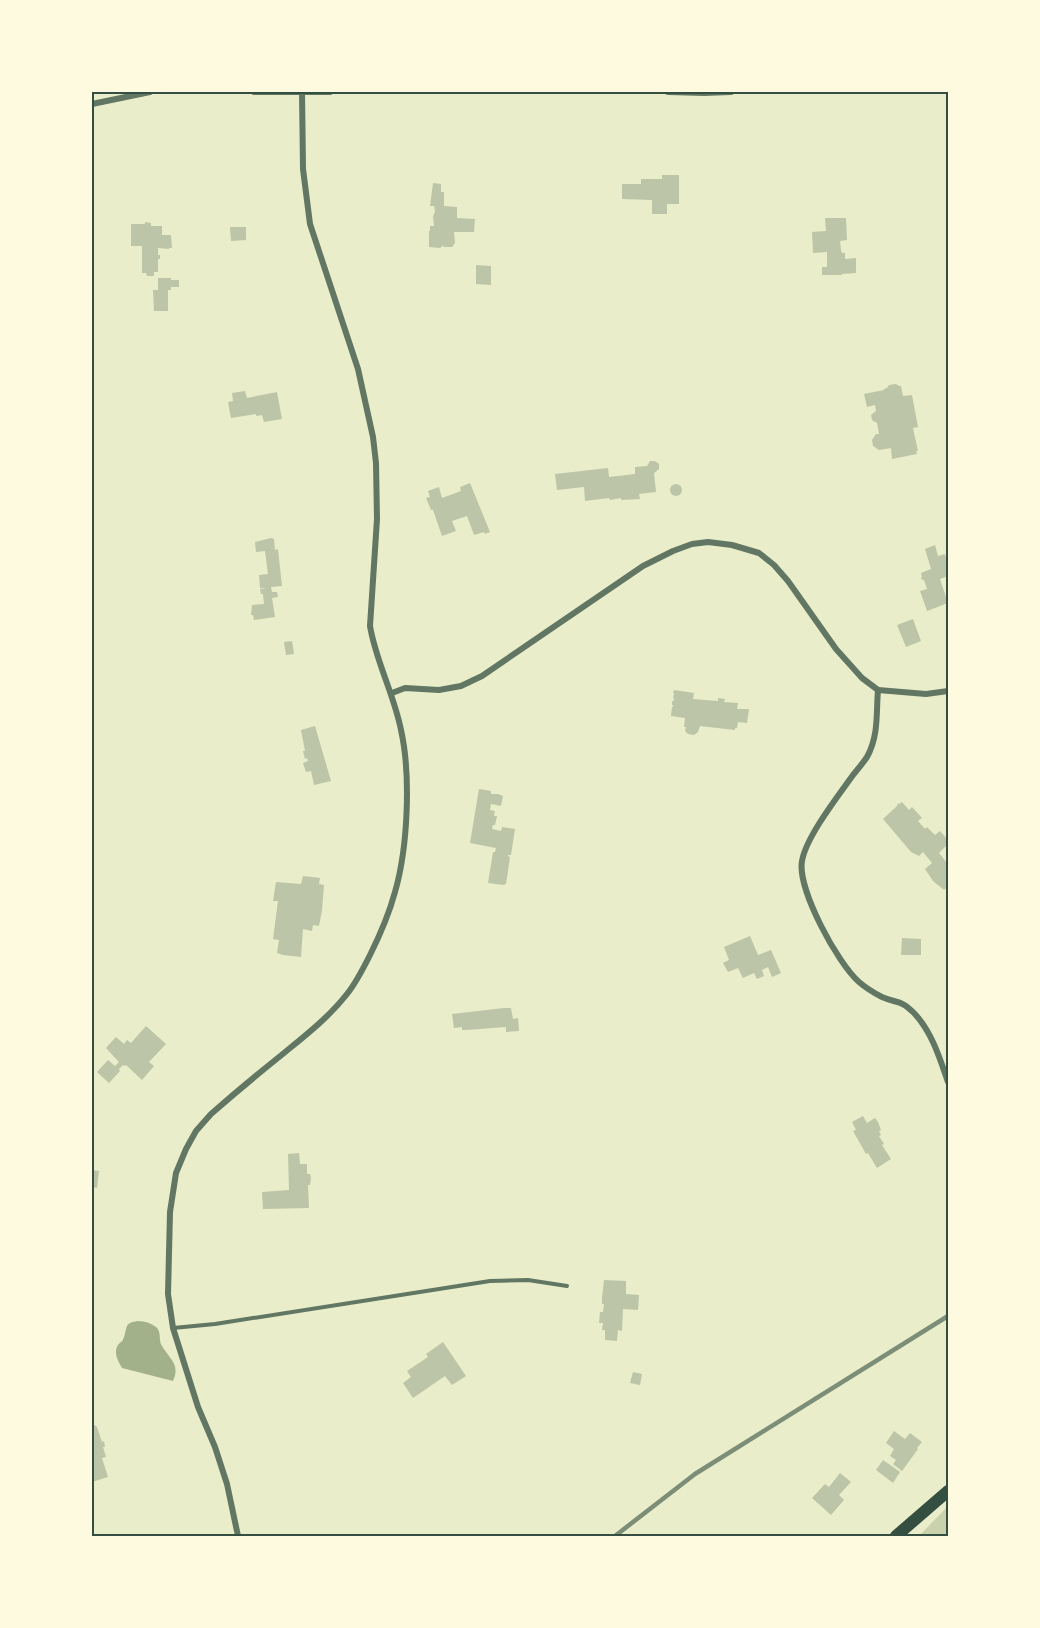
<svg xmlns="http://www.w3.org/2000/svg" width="1040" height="1628" font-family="'Alegreya Sans',sans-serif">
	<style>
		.green { fill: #cad2ad }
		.water { fill: #a3b18a }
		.building { fill: #bcc5a7 }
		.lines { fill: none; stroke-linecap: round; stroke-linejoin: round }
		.service { stroke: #617663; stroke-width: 4 }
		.minor { stroke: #617663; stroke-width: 6 }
		.primary { stroke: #344e41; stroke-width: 12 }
		.rail { stroke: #7c8e77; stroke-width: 4.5 }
		.neatline { fill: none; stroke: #344e41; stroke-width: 2 }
	</style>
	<rect width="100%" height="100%" fill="#e9edc9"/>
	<polygon class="green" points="948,1506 948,1536 919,1536"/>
	<path class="water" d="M138 1321C145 1321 151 1323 156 1327 162 1332 158 1340 162 1346 169 1358 181 1365 173 1381L122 1368C118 1361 113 1352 118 1345 122 1340 122 1343 124 1337 128 1326 124 1323 138 1321Z"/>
	<g class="building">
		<polygon points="662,175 679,175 679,204 667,204 667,214 652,214 652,200 622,199 622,184 641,184 641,179 662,179"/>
		<polygon points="433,183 441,184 441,192 444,192 444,206 457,207 457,218 475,219 474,232 454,232 455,243 452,247 444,247 442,245 442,247 439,248 429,247 429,231 430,231 430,226 434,226 433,217 435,211 434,206 430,206"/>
		<polygon points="825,218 846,218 847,240 840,241 841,250 842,253 845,253 845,259 856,258 856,273 842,274 842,275 822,275 822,267 827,267 827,252 813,253 812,232 826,231"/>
		<polygon points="145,222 151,223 151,226 162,226 162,235 171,235 172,248 169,248 169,249 158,248 158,255 160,255 160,259 158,259 158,272 154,272 154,276 147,276 146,273 142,273 142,246 131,246 131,224 145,224"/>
		<polygon points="230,227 246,227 246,240 231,241"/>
		<polygon points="476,265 491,266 491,285 476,284"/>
		<polygon points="158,278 171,278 171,280 179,280 179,287 171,287 171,290 168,290 168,311 154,311 153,290 158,290"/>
		<polygon points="896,384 899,386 901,386 903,396 912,395 918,427 913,428 918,451 916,451 917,454 892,459 891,448 879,450 873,446 872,440 876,434 879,434 877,423 872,420 871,415 876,411 875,405 867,407 864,394 884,390 884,389 887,388 889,385"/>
		<polygon points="245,391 247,398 277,392 282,419 264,422 262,415 256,416 256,414 231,418 228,402 233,401 232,393"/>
		<polygon points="650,461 655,461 659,464 659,469 654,473 656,492 639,494 640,499 621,500 621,498 610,500 609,498 585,501 584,487 557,490 555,474 608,468 609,477 635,474 635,467 647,466"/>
		<polygon points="470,483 490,532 485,534 484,532 474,535 467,516 452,521 456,531 442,536 433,510 431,510 426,498 430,497 428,491 439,487 442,498 461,491 460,487"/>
		<circle cx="676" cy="490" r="6"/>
		<polygon points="271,538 274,539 275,550 278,549 282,586 271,587 272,592 277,592 278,597 272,598 275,617 254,620 253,615 251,615 252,605 264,604 263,594 261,594 260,589 266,588 260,588 259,575 268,574 265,551 256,552 255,542"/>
		<polygon points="935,545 938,556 945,554 948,566 948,576 940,579 948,603 927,611 920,591 927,589 924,580 922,580 921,577 922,577 921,573 931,569 925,549"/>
		<polygon points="913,619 921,641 906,647 897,625"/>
		<polygon points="292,641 294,654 286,655 284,642"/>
		<polygon points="674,690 694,693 693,699 718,701 718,698 725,699 724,702 738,703 737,709 749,709 747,723 738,722 737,728 735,728 735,730 700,726 698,732 694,735 688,734 685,731 686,727 684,727 685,718 671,716 672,707 673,707 673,705 672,705 672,701 674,701 673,695 674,696 674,693 673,693"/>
		<polygon points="315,726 331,781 314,785 311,771 306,772 303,763 308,761 307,758 305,759 303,751 305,751 301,730"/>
		<polygon points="479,789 491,791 491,794 498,794 503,796 501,806 491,804 490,810 495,811 494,816 497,816 495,825 493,825 492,829 501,831 502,827 515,829 511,855 508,855 508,856 510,857 506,884 503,885 488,883 493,852 495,852 496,848 470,843"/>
		<polygon points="902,802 909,810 912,807 922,818 918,821 925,829 927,827 935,835 940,831 948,840 948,844 939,853 948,864 948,886 944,890 933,881 925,869 932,863 923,852 919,856 911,852 883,819 897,806 898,803 899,804"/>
		<polygon points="303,876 320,878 319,884 324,885 322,910 319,926 313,925 312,931 303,929 301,957 283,955 277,953 279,940 273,939 278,901 273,901 276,882 301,884"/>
		<polygon points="750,936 758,955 771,950 781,973 772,977 768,967 762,970 764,976 757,979 754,973 743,978 738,968 728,972 723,963 729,960 724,947"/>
		<polygon points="902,938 921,939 921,955 901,955"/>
		<polygon points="504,1008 511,1008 513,1019 518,1018 519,1031 506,1032 506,1027 467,1030 462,1030 462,1027 454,1028 452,1014"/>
		<polygon points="146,1026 166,1044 149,1062 154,1066 142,1080 126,1065 125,1066 123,1065 119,1069 120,1071 109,1083 97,1072 108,1060 115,1066 119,1062 106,1048 116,1037 124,1044 127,1040 131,1043"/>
		<polygon points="863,1116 867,1123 875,1118 878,1122 881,1130 879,1131 881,1135 879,1136 884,1144 882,1145 891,1159 877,1168 868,1153 866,1154 853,1131 856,1130 852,1122"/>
		<polygon points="299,1153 300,1164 307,1164 307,1174 310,1174 311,1178 310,1185 308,1185 309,1208 263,1209 262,1192 289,1190 288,1154"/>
		<polygon points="92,1170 99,1171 97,1188 92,1187"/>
		<polygon points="604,1280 626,1281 626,1294 639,1295 638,1310 623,1309 622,1331 618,1330 617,1341 605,1340 605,1330 602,1330 603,1323 599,1323 600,1312 603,1312 604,1304 602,1304 602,1298"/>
		<polygon points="443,1342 466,1376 452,1385 445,1376 413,1398 403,1383 411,1377 407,1371 428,1357 426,1354"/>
		<polygon points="633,1372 642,1374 640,1385 630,1383"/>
		<polygon points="92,1423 97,1427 102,1442 104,1441 105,1447 103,1447 106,1457 102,1458 108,1477 92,1482"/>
		<polygon points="894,1431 905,1439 910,1433 922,1442 917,1448 918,1449 902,1471 893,1464 896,1460 890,1456 894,1449 886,1443"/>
		<polygon points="883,1460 900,1472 893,1483 876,1470"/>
		<polygon points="840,1473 851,1482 839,1495 844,1500 831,1515 812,1498 825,1484 829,1487"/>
	</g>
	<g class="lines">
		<polyline class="service" points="173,1328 215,1324 490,1281 528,1280 567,1286"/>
		<g class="minor">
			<polyline points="254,92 330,92"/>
			<polyline points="668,92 704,93 731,92"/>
			<polyline points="92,104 150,92"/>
			<path d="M878 690C876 713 879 735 867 757 863 763 858 769 853 775 838 796 806 837 802 861 797 889 838 964 859 982 866 988 874 993 882 997 898 1004 900 999 914 1013 932 1032 940 1059 948 1082"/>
			<polyline points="392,693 405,688 439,690 461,686 482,676 643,566 673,551 692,544 708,542 732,545 759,553 774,565 788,581 836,649 862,678 878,690 926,694 948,691"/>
			<path d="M238 1536 227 1484 215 1447 198 1407 173 1328 168 1294 170 1212 176 1173 186 1149 196 1131 211 1114C235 1093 259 1073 284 1053 306 1035 329 1017 347 994 356 983 363 969 370 955 380 935 389 914 395 892 408 847 411 775 401 730 394 694 376 662 370 626L377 519 376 463 373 437 358 369 310 224 303 169 302 92"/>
		</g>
		<polyline class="primary" points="896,1536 948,1491"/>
		<polyline class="rail" points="615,1536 695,1474 948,1316"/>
	</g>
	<rect width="1040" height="1628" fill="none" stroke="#fefae0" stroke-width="186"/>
	<rect x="93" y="93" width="854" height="1442" class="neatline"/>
</svg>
